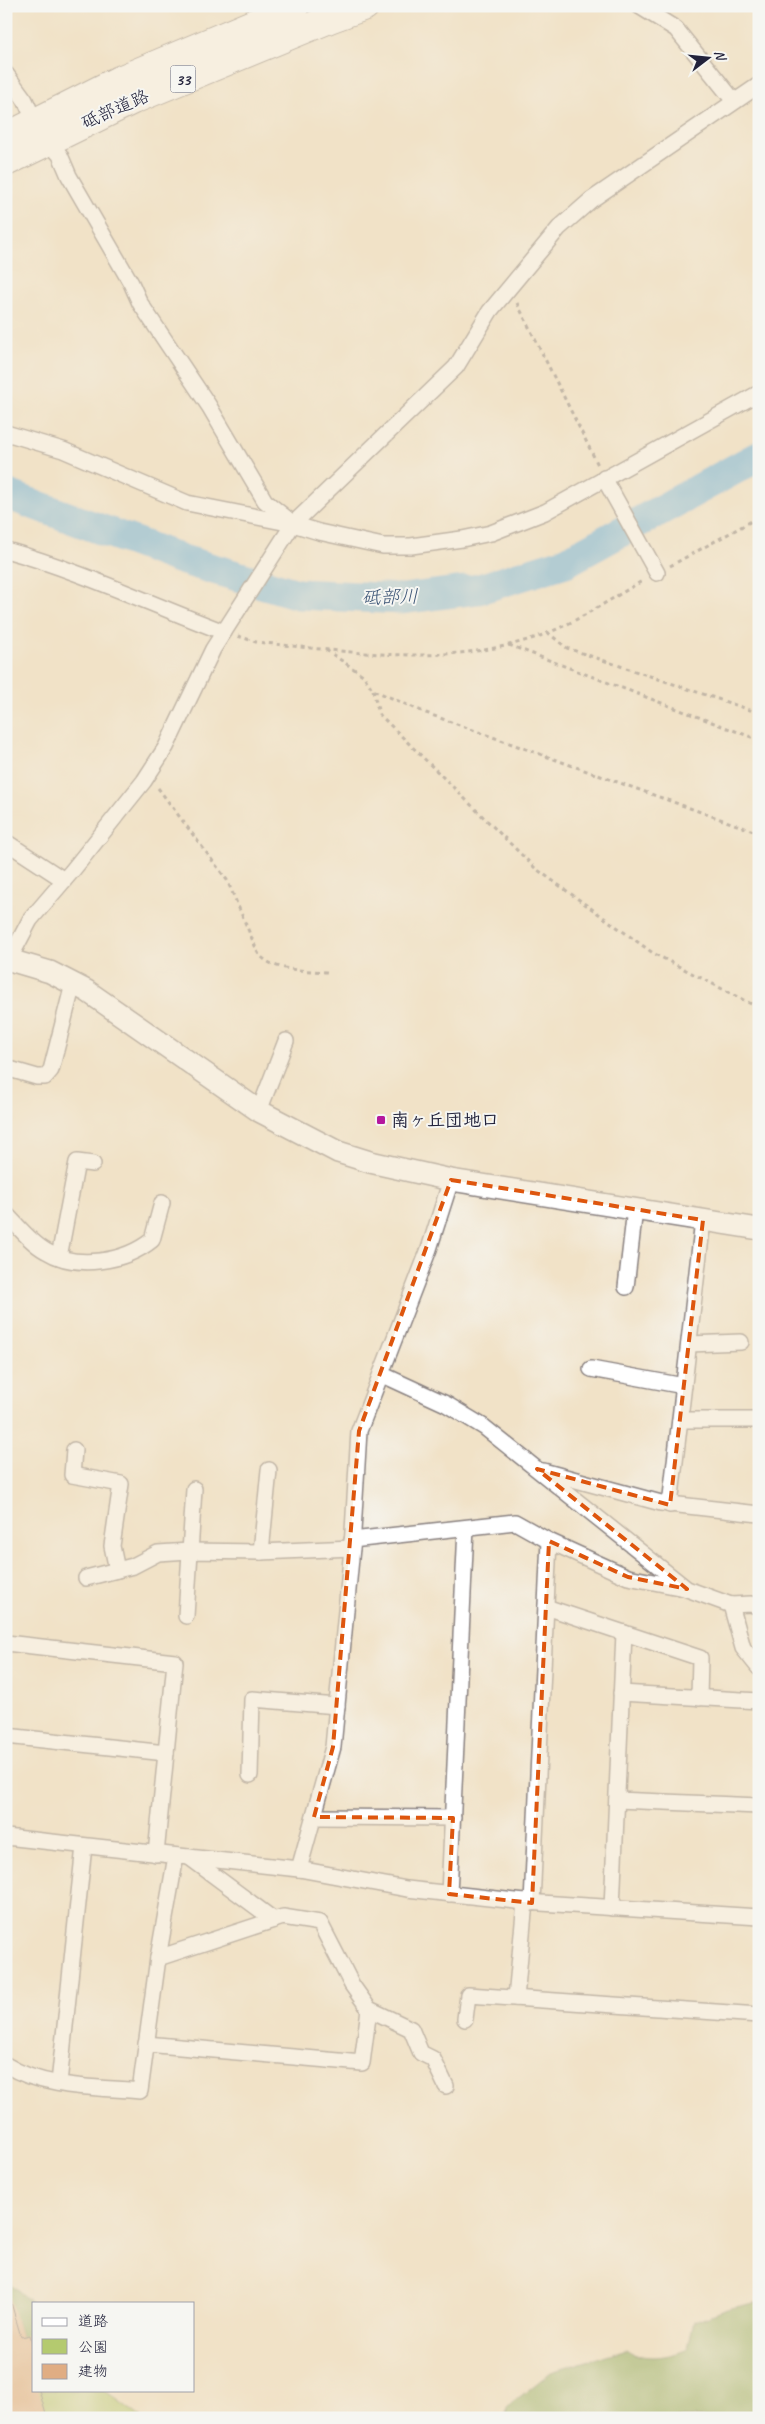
<svg xmlns="http://www.w3.org/2000/svg" width="765" height="2424" font-family="Caveat,'Klee One',sans-serif">
	<style>
		.green { fill: #b4ca6f; stroke: #6b7655 }
		.forest { fill: #8fae62; stroke: #58684e }
		.lines { fill: none; stroke-linecap: round; stroke-linejoin: round }
		.river { stroke: #69b2e1; stroke-width: 31 }
		.building { fill: #e0ad83 }
		.street-casing { stroke: #8a8281; stroke-width: 18 }
		.secondary-casing { stroke: #8a8281; stroke-width: 24 }
		.highway-casing { stroke: #8a8281; stroke-width: 30 }
		.path { stroke: #8a8281; stroke-width: 3; stroke-dasharray: 4 4; stroke-linecap: butt }
		.street { stroke: #fff; stroke-width: 15 }
		.secondary { stroke: #fff; stroke-width: 21 }
		.highway { stroke: #fff; stroke-width: 28 }
		.marked { fill: none; stroke: #de560e; stroke-width: 4; stroke-dasharray: 10 6; stroke-linejoin: round }
		.poi-dot { fill: #b5179e; stroke: #f6f6f2; stroke-width: 2 }
		.labels { text-anchor: middle; stroke-width: 4; stroke-linejoin: round; paint-order: stroke }
		.shield { fill: #f6f6f2; stroke: #626272; stroke-width: 1 }
		.shield-label { font-size: 16px; font-weight: bold; fill: #22223b }
		.street-label { font-size: 18px; fill: #22223b; stroke: #f6f6f2 }
		.poi-label { font-size: 18px; font-weight: bold; fill: #22223b; stroke: #f6f6f2; text-anchor: start }
		.water-label { font-size: 19px; font-style: italic; fill: #3b5475; stroke: #f6f6f2 }
	</style>
	<rect width="100%" height="100%" fill="#f6f6f2"/>
	<filter id="ink" filterUnits="userSpaceOnUse"><feTurbulence type="fractalNoise" baseFrequency=".02" numOctaves="2"/><feDisplacementMap in="SourceGraphic" scale="10" xChannelSelector="R" yChannelSelector="G"/><feConvolveMatrix kernelMatrix="1 2 1 2 8 2 1 2 1" color-interpolation-filters="sRGB"/></filter>
	<filter id="wash" filterUnits="userSpaceOnUse"><feTurbulence type="fractalNoise" baseFrequency=".0096" numOctaves="4" result="noise"/><feDisplacementMap in="SourceGraphic" scale="20" xChannelSelector="R" yChannelSelector="G"/><feGaussianBlur stdDeviation="1.12" result="paint"/><feColorMatrix in="noise" values="0 0 0 0 0 0 0 0 0 0 0 0 0 0 0 0 0 1.4 0 .05"/><feComposite in="paint" operator="in"/></filter>
	<g filter="url(#wash)">
		<rect width="100%" height="100%" fill="#f1e2c7"/>
		<polygon class="green" points="6,2299 34,2333 34,2390 104,2390 142,2418 6,2418"/>
		<g class="forest">
			<polygon points="6,2279 34,2305 34,2349 21,2337 16,2320 6,2323"/>
			<path d="M759 2302V2418H506L507 2407 551 2372 626 2349C642 2362 670 2357 688 2349L694 2321 731 2308Z"/>
		</g>
		<g class="lines">
			<polyline class="river" points="6,494 183,560 298,594 402,599 479,589 566,562 759,456"/>
		</g>
		<g id="blocks">
			<polygon class="building" points="6,2299 10,2299 21,2337 30,2335 34,2349 34,2390 39,2390 47,2418 6,2418"/>
		</g>
	</g>
	<g filter="url(#ink)">
		<use href="#blocks" fill-opacity="0" stroke="#8a8281" stroke-width="1"/>
		<g class="lines">
			<g class="street-casing">
				<g id="street">
					<polyline points="639,6 676,29 734,101"/>
					<polyline points="6,74 25,100 35,122 47,141 60,155 69,176 131,283 140,303 209,406 265,501 290,521"/>
					<polyline points="6,433 63,450 187,503 293,524 319,532 383,546 411,546 462,539 491,533 545,512 759,393"/>
					<polyline points="604,478 657,573"/>
					<path d="M6 550C81 571 152 605 224 632"/>
					<polyline points="6,842 64,880"/>
					<polyline points="9,960 30,920 72,871 144,781 166,747 213,649 293,524 456,367 490,311 559,228 591,200 759,85"/>
					<polyline points="6,1068 37,1077 45,1077 51,1070 73,984"/>
					<polyline points="259,1111 286,1041"/>
					<path d="M6 1214C18 1226 31 1243 46 1251 76 1270 125 1262 152 1240L162 1203"/>
					<polyline points="59,1257 77,1162 93,1164"/>
					<polyline points="626,1287 635,1209"/>
					<polyline points="689,1344 741,1342"/>
					<polyline points="591,1369 684,1386"/>
					<polyline points="381,1374 446,1404 484,1427 687,1589 731,1605 743,1648 759,1668"/>
					<polyline points="680,1420 759,1420"/>
					<polyline points="74,1450 72,1475 121,1484 112,1546 117,1570"/>
					<polyline points="543,1471 661,1503 759,1514"/>
					<polyline points="670,1505 703,1220"/>
					<polyline points="352,1540 515,1522 549,1541 628,1577 684,1588"/>
					<polyline points="261,1552 269,1470"/>
					<polyline points="86,1578 133,1566 158,1553 189,1551 261,1552 352,1548"/>
					<polyline points="731,1605 751,1604 759,1607"/>
					<polyline points="546,1607 700,1658 699,1698"/>
					<polyline points="186,1616 194,1489"/>
					<polyline points="6,1643 175,1662 156,1854"/>
					<polyline points="621,1693 759,1701"/>
					<polyline points="6,1736 166,1753"/>
					<polyline points="250,1775 252,1699 337,1706"/>
					<polyline points="617,1800 759,1806"/>
					<polyline points="314,1817 453,1818"/>
					<polyline points="6,1837 299,1869 407,1889 525,1902 759,1917"/>
					<polyline points="189,1857 274,1920"/>
					<polyline points="299,1869 333,1747 352,1548 359,1431 429,1249 451,1180"/>
					<polyline points="449,1894 466,1528"/>
					<polyline points="532,1903 549,1541"/>
					<polyline points="612,1908 624,1633"/>
					<polyline points="158,1958 283,1917 320,1923 352,1985 369,2009 411,2029 421,2053 433,2059 446,2086"/>
					<polyline points="516,1998 525,1902"/>
					<polyline points="465,2019 468,1995 759,2015"/>
					<polyline points="146,2044 362,2063 369,2009"/>
					<path d="M6 2065C44 2089 97 2087 140 2091L158 1958 176 1856"/>
					<polyline points="59,2083 84,1846"/>
				</g>
			</g>
			<g class="secondary-casing">
				<polyline id="secondary" points="6,959 50,972 87,991 259,1111 338,1152 370,1162 451,1180 759,1229"/>
			</g>
			<g class="highway-casing">
				<g id="highway">
					<polyline points="6,137 117,81 295,6"/>
					<polyline points="6,162 133,100 332,18 365,6"/>
				</g>
			</g>
			<g class="path">
				<polyline points="517,303 598,465"/>
				<polyline points="670,566 759,517"/>
				<polyline points="547,632 567,648 759,713"/>
				<path d="M238 636 256 642C350 652 448 668 540 636 574 624 612 598 644 580"/>
				<polyline points="509,645 759,740"/>
				<polyline points="326,650 363,675 373,690 426,713 759,833"/>
				<polyline points="373,690 379,714 535,868 653,953 759,1008"/>
				<path d="M158 788 227 880 258 953C272 972 305 970 327 972"/>
			</g>
			<use href="#street" class="street"/>
			<use href="#secondary" class="secondary"/>
			<use href="#highway" class="highway"/>
		</g>
	</g>
	<path d="M0 0H765V2424H0ZM451 1180 703 1220 670 1505 537 1469 687 1589 628 1577 549 1541 532 1903 449 1894 453 1818 314 1817 333 1747 359 1431Z" fill="#f1e2c7" fill-opacity=".55" fill-rule="evenodd"/>
	<path class="marked" d="M451 1180 703 1220 670 1505 537 1469 687 1589 628 1577 549 1541 532 1903 449 1894 453 1818 314 1817 333 1747 359 1431Z"/>
	<rect class="poi-dot" x="376" y="1115" width="10" height="10" rx="2.5"/>
	<g class="labels">
		<rect class="shield" x="170.5" y="65.5" width="25" height="27" rx="4"/>
		<g class="shield-label">
			<text x="183" y="85">33</text>
		</g>
		<g class="street-label">
			<text transform="translate(115 109) rotate(-24)" y="6">砥部道路</text>
		</g>
		<g class="poi-label">
			<text x="391" y="1126">南ヶ丘団地口</text>
		</g>
		<g class="water-label">
			<text transform="translate(390 596) rotate(-1)" y="7">砥部川</text>
		</g>
	</g>
	<rect width="765" height="2424" fill="none" stroke="#f6f6f2" stroke-width="25"/>
	<rect x="32" y="2302" width="162" height="90" fill="#f6f6f2" stroke="#a1a1a9"/>
	<rect x="42" y="2318" width="25" height="8" fill="#ffffff" stroke="#a1a1a9"/>
	<text x="78" y="2326" font-size="15" fill="#22223b">道路</text>
	<rect x="42" y="2339" width="25" height="15" fill="#b4ca6f" stroke="#a1a1a9"/>
	<text x="78" y="2352" font-size="15" fill="#22223b">公園</text>
	<rect x="42" y="2364" width="25" height="15" fill="#e0ad83" stroke="#a1a1a9"/>
	<text x="78" y="2376" font-size="15" fill="#22223b">建物</text>
	<g transform="translate(708 58) rotate(74)" stroke="#f6f6f2" stroke-width="4" paint-order="stroke">
	<path d="M0-4L9 19L0 12L-9 19Z" fill="#22223b"/>
	<text y="-8" font-size="14" font-weight="bold" text-anchor="middle" fill="#22223b">N</text>
	</g>
</svg>
